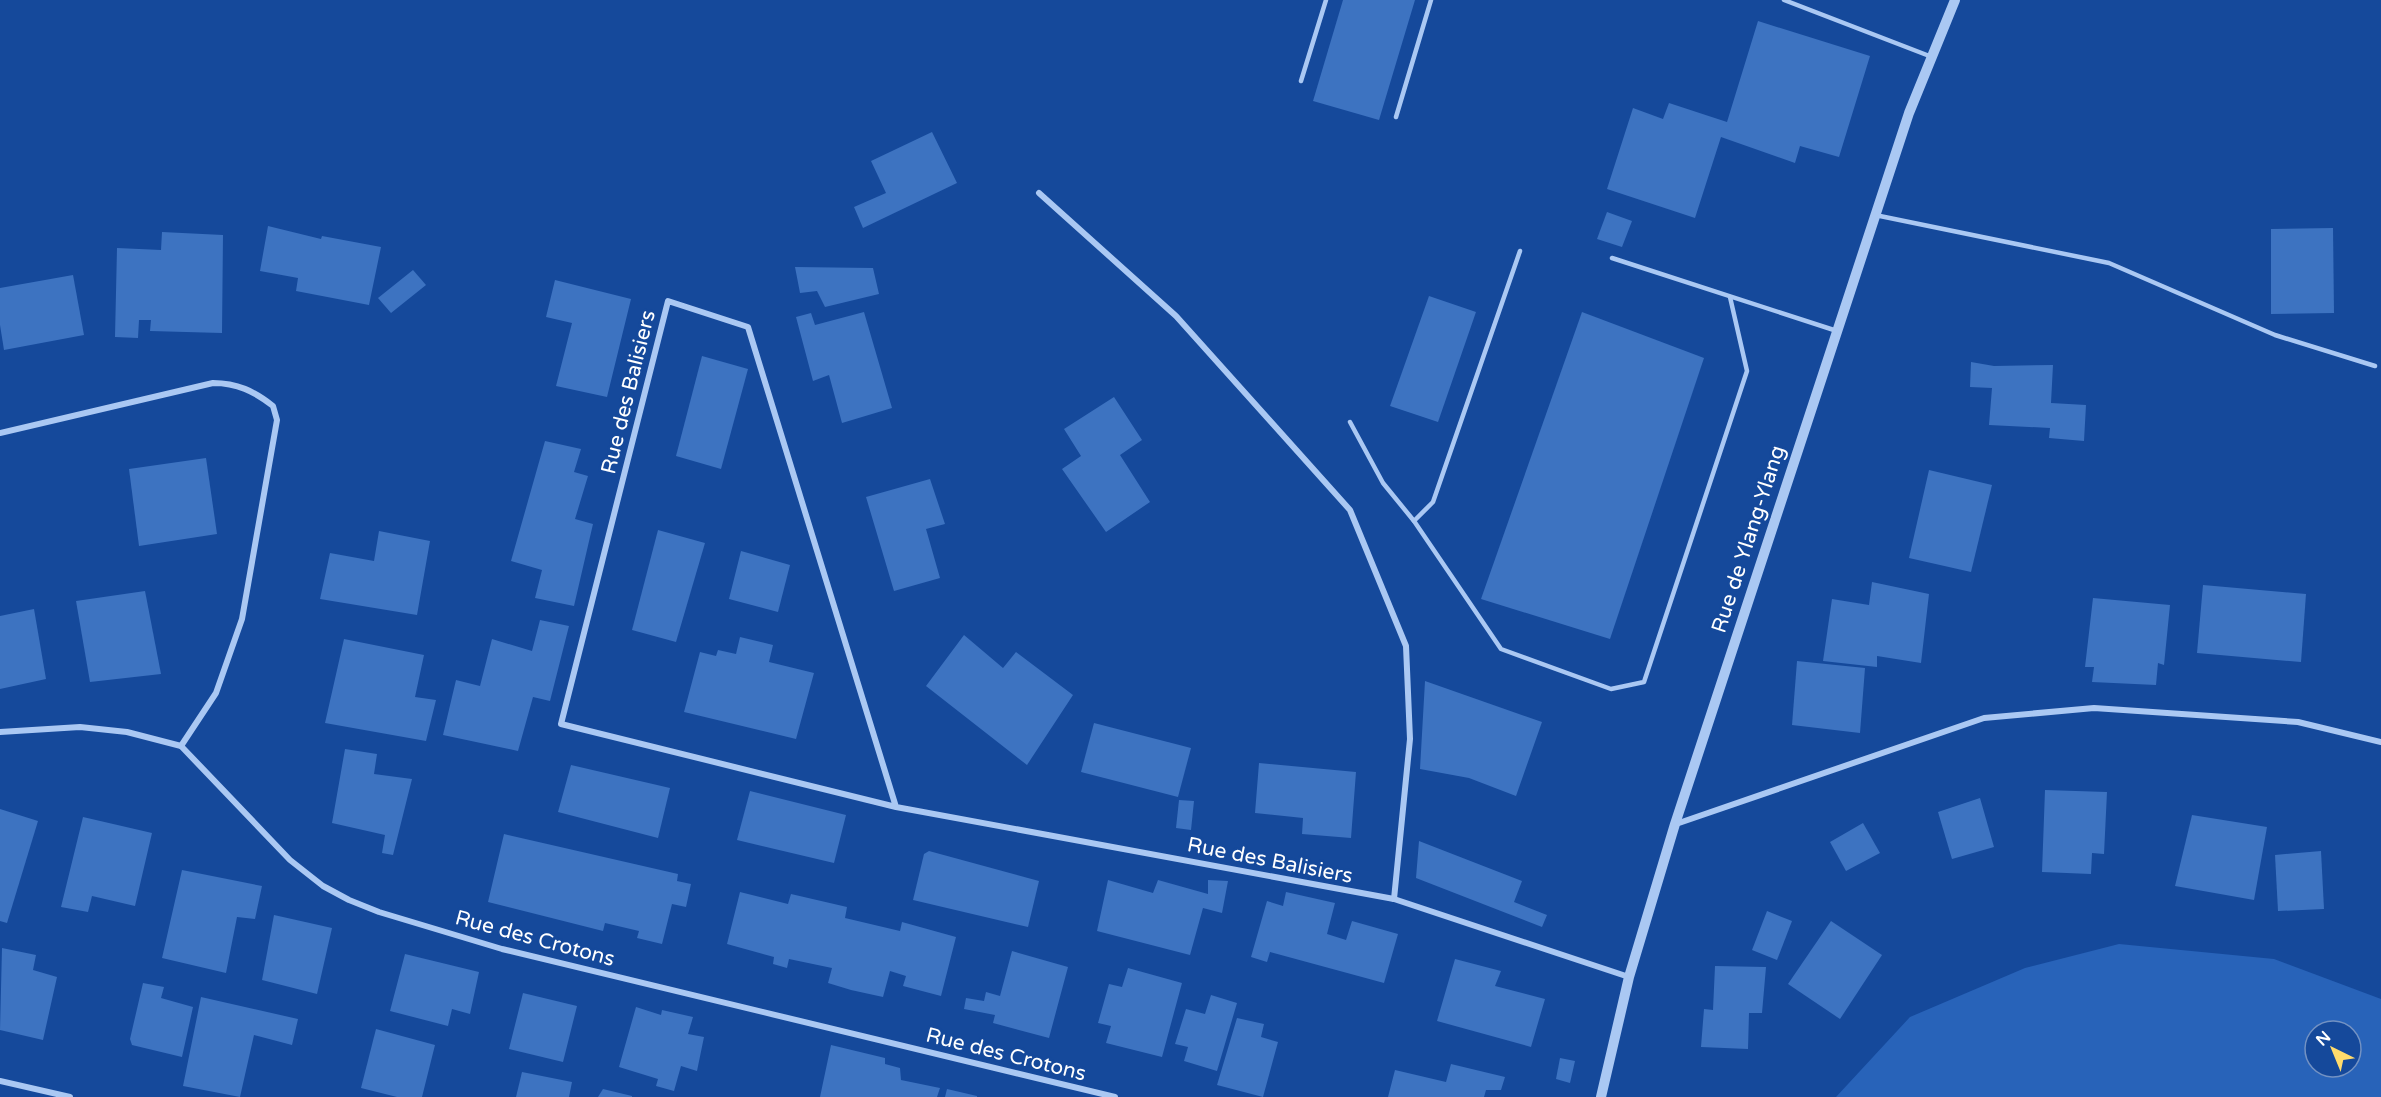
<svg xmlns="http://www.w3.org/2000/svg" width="2381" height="1097" font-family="'Varela Round',sans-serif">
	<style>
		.green { fill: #2863b9; fill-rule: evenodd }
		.building { fill: #3d73c1 }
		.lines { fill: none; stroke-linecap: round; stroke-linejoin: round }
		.service { stroke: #aac8f3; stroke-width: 4.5 }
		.minor { stroke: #aac8f3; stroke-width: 6 }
		.tertiary { stroke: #aac8f3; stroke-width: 10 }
		.labels { text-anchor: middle; stroke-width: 5; stroke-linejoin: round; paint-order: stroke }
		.street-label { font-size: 21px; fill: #fff; stroke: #15499b }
	</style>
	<rect width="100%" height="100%" fill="#15499b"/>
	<path class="green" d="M2119 944 2274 959 2381 999V1097H1836L1910 1017 2025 968ZM2315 1031H2351V1067H2315Z"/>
	<g class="building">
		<polygon points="1343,0 1415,0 1379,120 1313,101"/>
		<polygon points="1758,21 1870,56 1839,157 1800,146 1795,163 1721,137 1695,218 1607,189 1633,108 1663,119 1669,103 1727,122"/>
		<polygon points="932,132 957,183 863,228 854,207 886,193 871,161"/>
		<polygon points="1607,212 1632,221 1622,247 1597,239"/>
		<polygon points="268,226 321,239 322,236 381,247 369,305 296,291 298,278 260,271"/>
		<polygon points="2333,228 2334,313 2271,314 2271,229"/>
		<polygon points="162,232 223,235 222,333 150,331 151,320 139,320 138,338 115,337 117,248 161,250"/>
		<polygon points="795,267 873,268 879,294 825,307 817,291 800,293"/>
		<polygon points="413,270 426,285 391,313 378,298"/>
		<polygon points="73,275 84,335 4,350 0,325 0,288"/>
		<polygon points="555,280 631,299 607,397 556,386 572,323 546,317"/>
		<polygon points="1429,296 1476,312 1438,422 1390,406"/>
		<polygon points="864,312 892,408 842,423 829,375 813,381 796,317 811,313 815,325"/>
		<polygon points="1582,312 1704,358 1610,639 1481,599"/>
		<polygon points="702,356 748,369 721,469 676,456"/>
		<polygon points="1971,362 1994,366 2053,365 2051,403 2086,405 2084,441 2049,438 2050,428 1989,425 1992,388 1970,387"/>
		<polygon points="1114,397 1142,440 1120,455 1150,502 1106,532 1062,469 1081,456 1064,429"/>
		<polygon points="545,441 581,449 574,472 588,476 575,519 593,524 574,606 535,598 542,570 511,561"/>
		<polygon points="206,458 217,534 139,546 129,469"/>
		<polygon points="1929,470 1992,485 1971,572 1909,558"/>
		<polygon points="930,479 945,524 926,529 940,578 894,591 866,497"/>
		<polygon points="658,530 705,543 676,642 632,630"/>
		<polygon points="379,531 430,541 417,615 320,599 330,553 374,561"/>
		<polygon points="741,551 790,565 778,612 729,599"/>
		<polygon points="1872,582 1929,594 1921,663 1877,656 1877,667 1823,661 1832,599 1869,605"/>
		<polygon points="2203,585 2306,594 2301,662 2197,653"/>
		<polygon points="145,591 161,674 90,682 76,601"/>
		<polygon points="2093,598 2170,605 2164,665 2158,663 2156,685 2092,682 2094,667 2085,667"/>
		<polygon points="34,609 46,679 0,689 0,616"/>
		<polygon points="540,620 569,626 550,701 533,697 518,751 443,735 456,680 480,686 492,639 532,651"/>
		<polygon points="964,635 1003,668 1016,652 1073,695 1027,765 926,686"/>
		<polygon points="740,637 773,645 769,662 814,673 796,739 684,712 700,652 716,656 718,650 736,654"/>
		<polygon points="344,639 424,655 415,697 436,700 426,741 325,723"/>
		<polygon points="1797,661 1865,668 1860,733 1792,725"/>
		<polygon points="1425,681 1542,722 1516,796 1469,778 1420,769"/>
		<polygon points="1094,723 1191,748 1178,797 1081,772"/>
		<polygon points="345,749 377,754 374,774 412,779 393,855 382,853 385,835 332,823"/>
		<polygon points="1259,763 1356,772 1351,838 1302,834 1303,818 1255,813"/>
		<polygon points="571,765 670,788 658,838 558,812"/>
		<polygon points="2045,790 2107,792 2104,854 2092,853 2091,874 2042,872"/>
		<polygon points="750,791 846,815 834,863 737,840"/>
		<polygon points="1980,798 1994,847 1952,859 1938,812"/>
		<polygon points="1179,800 1194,801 1191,830 1176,828"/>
		<polygon points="0,809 38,821 7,923 0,921"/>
		<polygon points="2192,815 2267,827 2254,900 2175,886"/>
		<polygon points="83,817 152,833 135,906 92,896 88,912 61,907"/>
		<polygon points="1863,823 1880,853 1846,871 1830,842"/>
		<polygon points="504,834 678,874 677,881 691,884 686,907 672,904 662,944 637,938 639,931 605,923 603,931 488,902"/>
		<polygon points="1419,841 1522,881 1514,902 1547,915 1542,927 1416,878"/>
		<polygon points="929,851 1039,881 1028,927 913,900 924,854"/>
		<polygon points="2321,851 2324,909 2278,911 2275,855"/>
		<polygon points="182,870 262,886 255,919 237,917 226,973 162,958"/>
		<polygon points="1108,880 1153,893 1158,880 1208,894 1208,880 1228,881 1222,913 1203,908 1190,955 1097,931"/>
		<polygon points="740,892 788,904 791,894 847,907 845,918 900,931 902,922 956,937 941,996 903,986 906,976 890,971 883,997 851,990 828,983 832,968 789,959 787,968 773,964 774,957 727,944"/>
		<polygon points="1286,892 1335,903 1327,934 1346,940 1352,921 1398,934 1384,983 1270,952 1267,962 1251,957 1267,901 1283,906"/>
		<polygon points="1767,911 1792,921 1777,960 1752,950"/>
		<polygon points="274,915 332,928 317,994 262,980"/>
		<polygon points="1831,921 1882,955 1840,1019 1788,984"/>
		<polygon points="2,948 36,955 33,970 57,977 43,1040 0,1030"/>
		<polygon points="1012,951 1068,967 1049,1038 993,1023 995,1015 964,1009 966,998 984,1001 986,992 1000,996"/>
		<polygon points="405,954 479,972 470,1014 452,1009 448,1026 390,1011"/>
		<polygon points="1455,959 1501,971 1495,986 1545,999 1531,1047 1437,1021"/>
		<polygon points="1715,966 1766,967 1762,1013 1749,1013 1748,1049 1701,1047 1704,1009 1713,1010"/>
		<polygon points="1128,968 1182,983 1162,1057 1106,1043 1111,1026 1098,1023 1109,984 1122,987"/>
		<polygon points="143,983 164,987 161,998 193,1007 182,1057 132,1045 130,1039"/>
		<polygon points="523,993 577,1006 563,1062 509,1049"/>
		<polygon points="1211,995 1237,1003 1217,1071 1184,1061 1188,1047 1175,1044 1186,1009 1205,1014"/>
		<polygon points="201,997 298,1019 292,1045 254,1035 240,1097 183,1086"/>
		<polygon points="636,1007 661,1015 662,1010 693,1017 688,1034 704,1037 697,1071 681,1066 674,1091 656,1086 658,1079 619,1067"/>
		<polygon points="1237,1018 1264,1024 1261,1037 1278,1042 1263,1097 1217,1085"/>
		<polygon points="376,1029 435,1045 422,1097 397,1097 361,1088"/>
		<polygon points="831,1045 885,1058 885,1064 900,1068 901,1080 940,1088 937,1097 820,1097"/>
		<polygon points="1560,1058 1575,1061 1570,1083 1556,1079"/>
		<polygon points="1451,1064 1505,1077 1501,1090 1486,1090 1484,1097 1388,1097 1395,1070 1446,1082"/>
		<polygon points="522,1072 572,1082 569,1097 516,1097"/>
		<polygon points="603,1089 632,1096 632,1097 598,1097"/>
		<polygon points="947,1089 977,1096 977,1097 945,1097"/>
	</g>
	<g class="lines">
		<g class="service">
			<polyline points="1784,0 1932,57"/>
			<polyline points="1301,81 1326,0"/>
			<polyline points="1396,117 1431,0"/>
			<polyline points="1875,215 2109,263 2275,335 2375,366"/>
			<polyline points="1612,258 1837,331"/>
			<polyline points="1350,422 1383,483 1414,521 1501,649 1611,689 1644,682 1747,371 1730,297"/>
			<polyline points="1414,521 1433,502 1520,251"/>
		</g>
		<g class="minor">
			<polyline points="1039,193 1176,316 1350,510 1406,646 1410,739 1394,899"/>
			<path d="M0 433 213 383C237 383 254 391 273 406L277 420 242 619 216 693 181 746"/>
			<polyline points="0,732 80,727 127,732 181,746 290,860 323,886 349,900 379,912 502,949 1115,1097"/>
			<polyline points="896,807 748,327 668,301 561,724 896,807 1394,899 1629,977"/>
			<polyline points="1676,824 1984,718 2094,708 2298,722 2381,742"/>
			<polyline points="0,1081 70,1097"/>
		</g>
		<polyline class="tertiary" points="1601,1097 1629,977 1675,824 1909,113 1955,0"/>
	</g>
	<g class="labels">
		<g class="street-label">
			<text transform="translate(628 392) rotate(-76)" y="7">Rue des Balisiers</text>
			<text transform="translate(1748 539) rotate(-72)" y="7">Rue de Ylang-Ylang</text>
			<text transform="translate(1270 860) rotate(11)" y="7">Rue des Balisiers</text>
			<text transform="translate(535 938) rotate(15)" y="7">Rue des Crotons</text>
			<text transform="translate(1006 1054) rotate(14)" y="7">Rue des Crotons</text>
		</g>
	</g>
	<g transform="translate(2333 1049) rotate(317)"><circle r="28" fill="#15499b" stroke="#7392c3" stroke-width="1.5"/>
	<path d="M0-4.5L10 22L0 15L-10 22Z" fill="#ffdb6c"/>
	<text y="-9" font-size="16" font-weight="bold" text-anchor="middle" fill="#ffffff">N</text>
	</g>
</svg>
